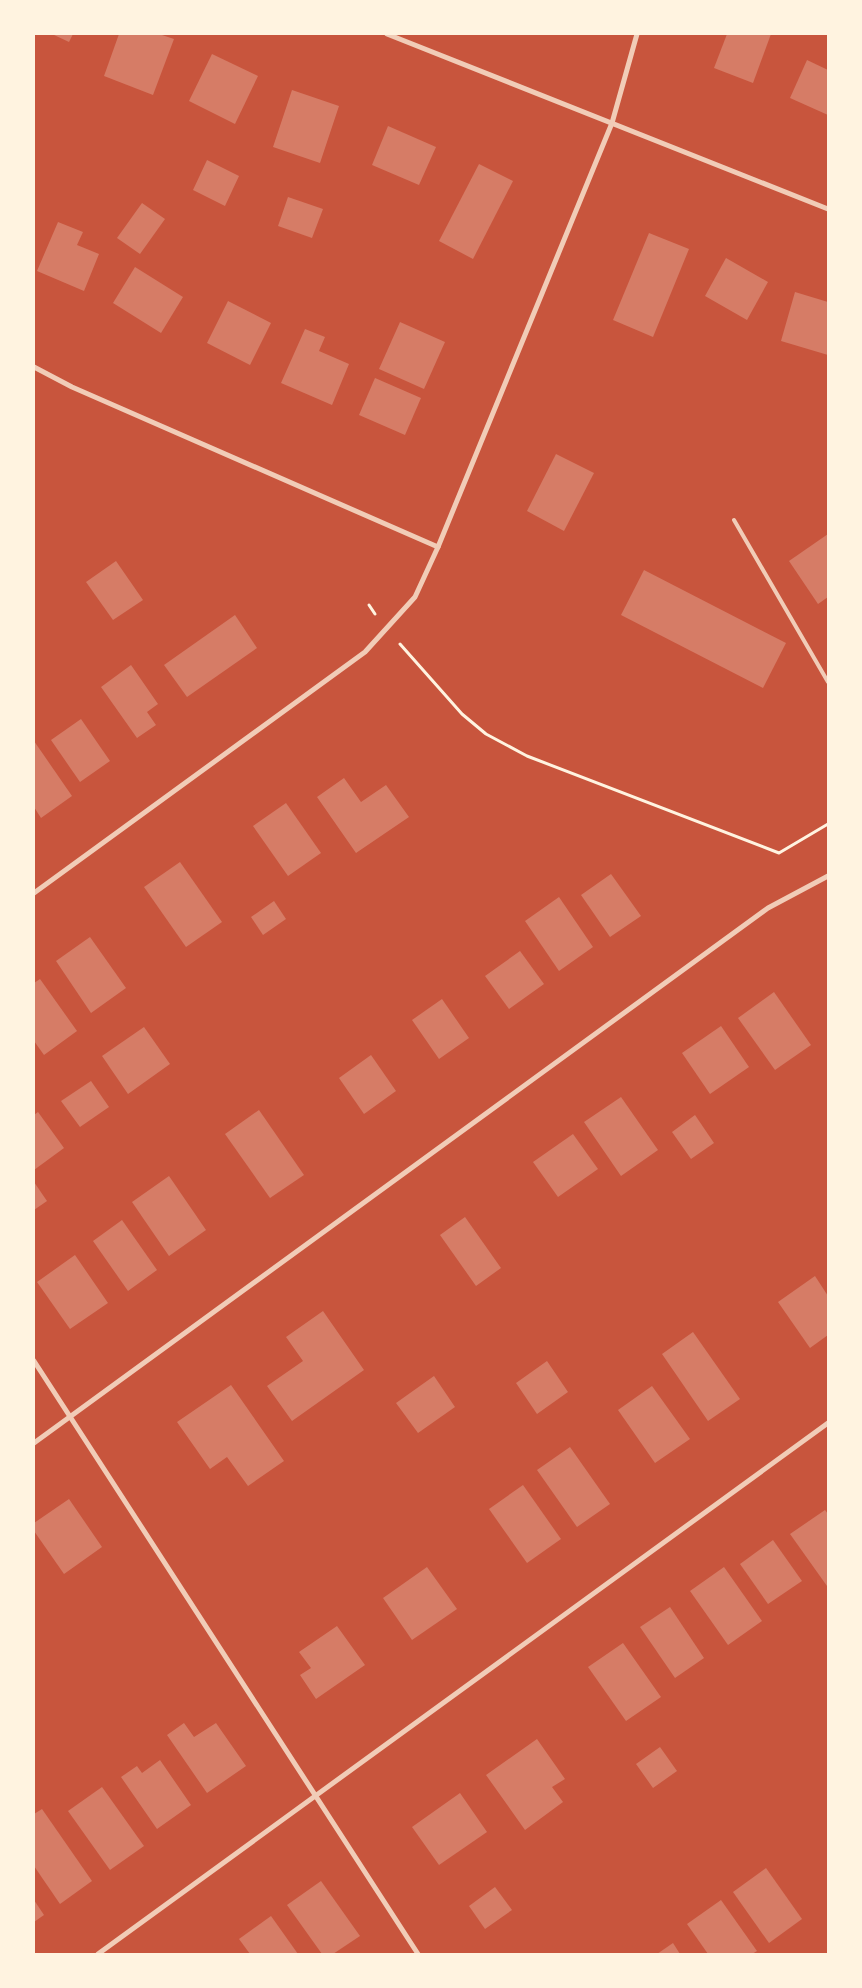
<svg xmlns="http://www.w3.org/2000/svg" width="862" height="1988" font-family="'Archivo Narrow',sans-serif">
	<style>
		.building { fill: #d67c66 }
		.lines { fill: none; stroke-linecap: round; stroke-linejoin: round }
		.path { stroke: #fff3e0; stroke-width: 3 }
		.service { stroke: #f1ccb7; stroke-width: 4 }
		.minor { stroke: #f1ccb7; stroke-width: 5 }
	</style>
	<rect width="100%" height="100%" fill="#c8553d"/>
	<g class="building">
		<polygon points="52,34 73,34 69,42"/>
		<polygon points="119,34 159,34 174,39 153,95 104,76"/>
		<polygon points="727,34 771,34 753,83 714,68"/>
		<polygon points="212,54 258,76 235,124 189,101"/>
		<polygon points="807,60 828,70 828,115 790,98"/>
		<polygon points="292,90 339,106 320,163 273,147"/>
		<polygon points="388,126 436,147 419,185 372,165"/>
		<polygon points="207,160 239,176 225,206 193,190"/>
		<polygon points="479,164 513,181 473,259 439,241"/>
		<polygon points="288,197 323,209 312,238 278,226"/>
		<polygon points="142,203 165,219 140,254 117,238"/>
		<polygon points="58,222 83,232 77,245 99,254 84,291 37,271"/>
		<polygon points="649,233 689,249 653,337 613,320"/>
		<polygon points="726,258 768,282 747,320 705,296"/>
		<polygon points="135,267 183,297 161,333 113,303"/>
		<polygon points="795,292 828,302 828,355 781,341"/>
		<polygon points="228,301 271,323 250,365 207,343"/>
		<polygon points="400,322 445,342 424,389 379,369"/>
		<polygon points="305,329 325,337 319,351 349,364 332,405 281,383"/>
		<polygon points="375,378 421,398 405,435 359,415"/>
		<polygon points="556,454 594,473 564,531 527,511"/>
		<polygon points="828,534 828,597 818,604 789,561"/>
		<polygon points="116,561 143,600 113,620 86,582"/>
		<polygon points="644,570 786,643 763,688 621,615"/>
		<polygon points="235,615 257,648 187,697 164,665"/>
		<polygon points="131,665 158,704 147,712 156,725 137,738 101,687"/>
		<polygon points="81,719 110,761 80,782 51,740"/>
		<polygon points="34,741 72,796 41,818 34,807"/>
		<polygon points="344,778 361,802 386,785 409,817 356,853 317,797"/>
		<polygon points="286,803 321,853 288,876 253,826"/>
		<polygon points="180,862 222,922 186,947 144,887"/>
		<polygon points="611,874 641,916 610,937 581,895"/>
		<polygon points="559,897 593,947 559,971 525,921"/>
		<polygon points="274,901 286,919 263,935 251,917"/>
		<polygon points="90,937 126,988 91,1013 56,961"/>
		<polygon points="520,951 544,984 509,1009 485,976"/>
		<polygon points="40,979 77,1031 44,1055 34,1041 34,983"/>
		<polygon points="774,992 811,1045 775,1070 738,1018"/>
		<polygon points="442,999 469,1038 439,1059 412,1020"/>
		<polygon points="721,1026 749,1067 710,1094 682,1053"/>
		<polygon points="144,1027 170,1064 128,1094 102,1056"/>
		<polygon points="371,1055 396,1091 364,1114 339,1078"/>
		<polygon points="91,1081 109,1107 80,1127 61,1101"/>
		<polygon points="621,1097 658,1150 621,1176 584,1122"/>
		<polygon points="259,1110 304,1175 270,1198 225,1134"/>
		<polygon points="38,1112 64,1148 34,1170 34,1115"/>
		<polygon points="695,1115 714,1143 691,1159 672,1132"/>
		<polygon points="573,1134 598,1169 558,1197 533,1162"/>
		<polygon points="169,1176 206,1230 169,1256 132,1202"/>
		<polygon points="34,1182 47,1201 34,1210"/>
		<polygon points="465,1217 501,1268 476,1286 440,1235"/>
		<polygon points="122,1220 157,1270 128,1291 93,1241"/>
		<polygon points="75,1255 108,1303 70,1329 37,1282"/>
		<polygon points="815,1276 828,1296 828,1335 810,1348 778,1302"/>
		<polygon points="323,1311 364,1370 292,1421 267,1386 303,1361 286,1337"/>
		<polygon points="693,1332 740,1399 708,1421 662,1354"/>
		<polygon points="547,1361 568,1392 537,1414 516,1383"/>
		<polygon points="434,1376 455,1407 418,1433 396,1403"/>
		<polygon points="231,1385 284,1461 248,1486 227,1457 210,1469 177,1422"/>
		<polygon points="652,1386 690,1439 655,1463 618,1410"/>
		<polygon points="570,1447 610,1504 577,1527 537,1470"/>
		<polygon points="523,1485 561,1539 527,1563 489,1509"/>
		<polygon points="69,1499 102,1547 64,1574 34,1531 34,1523"/>
		<polygon points="825,1510 828,1514 827,1586 790,1534"/>
		<polygon points="773,1540 802,1581 768,1604 740,1564"/>
		<polygon points="427,1567 457,1609 412,1640 383,1598"/>
		<polygon points="724,1567 762,1621 728,1645 690,1591"/>
		<polygon points="670,1607 704,1658 675,1678 640,1627"/>
		<polygon points="337,1626 365,1665 316,1699 300,1675 311,1668 299,1652"/>
		<polygon points="623,1643 661,1697 626,1721 588,1667"/>
		<polygon points="184,1723 194,1737 216,1723 246,1766 207,1793 167,1735"/>
		<polygon points="537,1739 565,1779 552,1787 563,1802 525,1830 486,1775"/>
		<polygon points="660,1747 677,1771 653,1788 636,1764"/>
		<polygon points="160,1760 191,1805 157,1829 121,1777 137,1766 142,1773"/>
		<polygon points="102,1787 144,1846 110,1870 68,1811"/>
		<polygon points="460,1793 487,1832 439,1865 412,1827"/>
		<polygon points="42,1809 92,1881 60,1904 34,1866 34,1814"/>
		<polygon points="766,1868 802,1919 769,1943 733,1892"/>
		<polygon points="321,1881 360,1936 333,1954 322,1954 287,1905"/>
		<polygon points="495,1887 512,1910 485,1929 469,1906"/>
		<polygon points="34,1900 44,1915 34,1922"/>
		<polygon points="721,1900 757,1951 752,1954 708,1954 687,1924"/>
		<polygon points="271,1916 298,1954 250,1954 239,1939"/>
		<polygon points="673,1943 680,1954 657,1954"/>
	</g>
	<g class="lines">
		<g class="path">
			<polyline points="369,605 375,614"/>
			<polyline points="400,644 462,714 486,734 527,756 779,853 828,824"/>
		</g>
		<polyline class="service" points="734,520 828,682"/>
		<g class="minor">
			<polyline points="387,34 828,209"/>
			<polyline points="34,367 72,387 438,547"/>
			<polyline points="34,893 365,652 415,597 438,547 612,123 637,34"/>
			<polyline points="34,1361 418,1954"/>
			<polyline points="34,1443 768,908 828,876"/>
			<polyline points="98,1954 828,1423"/>
		</g>
	</g>
	<rect width="862" height="1988" fill="none" stroke="#fff3e0" stroke-width="70"/>
</svg>
